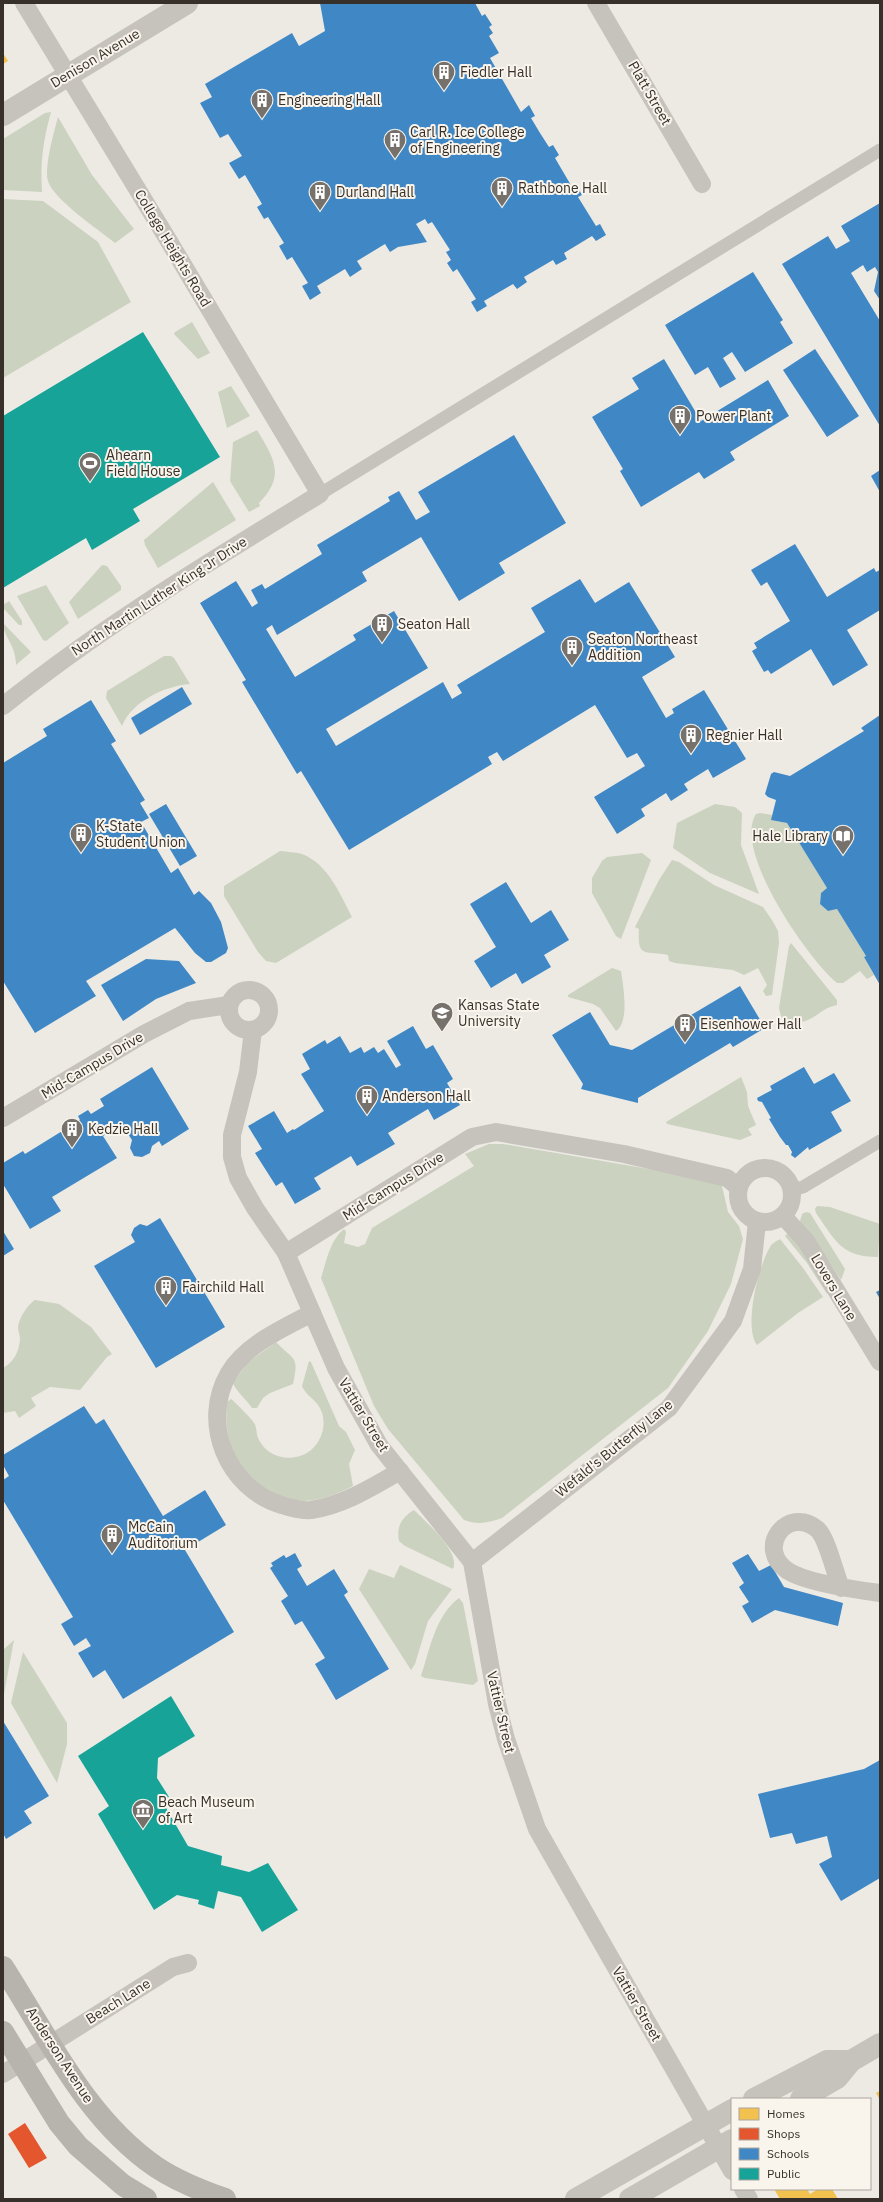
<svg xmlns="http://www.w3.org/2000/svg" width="883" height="2202" font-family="'IBM Plex Sans',sans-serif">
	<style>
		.green { fill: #cbd2bf }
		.homes { fill: #f2c14e }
		.shops { fill: #e4572e }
		.schools { fill: #3f88c5 }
		.public { fill: #17a398 }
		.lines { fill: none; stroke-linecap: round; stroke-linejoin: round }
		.pedestrian { stroke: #c6c2bc; stroke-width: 13 }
		.minor { stroke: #c6c2bc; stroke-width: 18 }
		.tertiary { stroke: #c6c2bc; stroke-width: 22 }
		.secondary { stroke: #b7b3ad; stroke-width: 22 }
		.labels { text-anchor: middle; stroke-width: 4; stroke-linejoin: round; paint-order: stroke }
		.street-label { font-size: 14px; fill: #37302a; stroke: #f9f4ec }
		.poi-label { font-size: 14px; fill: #37302a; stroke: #f9f4ec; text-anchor: start }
	</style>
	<rect width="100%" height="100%" fill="#edeae4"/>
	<g class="green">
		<path d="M51 112C43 141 40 162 42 192L3 190V139L45 113Z"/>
		<path d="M58 117 92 175 134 229 115 243C99 230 53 199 48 181 44 167 54 132 58 117Z"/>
		<polygon points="3,199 43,201 98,242 131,302 3,378"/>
		<polygon points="192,322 210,353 198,359 174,334 175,332"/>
		<polygon points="231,386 250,416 227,428 218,392"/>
		<path d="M257 430C274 458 286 476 259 503L260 506 249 512 230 481 233 442Z"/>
		<polygon points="213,482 236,520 158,568 145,545 144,540"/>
		<polygon points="102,565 107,566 121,586 121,590 78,619 69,602"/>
		<polygon points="46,585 69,623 46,641 43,640 17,596"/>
		<polygon points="9,601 22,621 22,625 19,625 3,608 3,605"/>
		<path d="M3 623 31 652 16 665C16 645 3 636 3 623Z"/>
		<path d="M164 656H171L174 658 190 684C165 686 132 701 122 726L106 698 107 691Z"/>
		<polygon points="715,804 735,807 742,813 741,845 759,894 710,873 673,848 677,823"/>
		<path d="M760 813 772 815V820L787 823 827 888 821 893 820 904 828 911 837 909 866 956 864 957 874 975 867 979 860 971 843 983H837C808 959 732 850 756 814Z"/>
		<path d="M280 851C287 852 295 852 302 854 328 864 340 894 352 917L276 963 266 961 258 952 224 896V886Z"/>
		<polygon points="642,853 651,860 621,939 616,936 592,893 592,878 602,861 607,857"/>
		<path d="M672 860 679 862 714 885 763 907 772 920 778 931 779 943 772 995 766 996 763 991 767 985 758 968 744 975 733 970 675 963 669 961 668 955C645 950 637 959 639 929L635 927 659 880Z"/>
		<path d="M791 943 837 1000V1005C815 1009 810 1032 781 1017L779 1008 789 946Z"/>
		<path d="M612 968 621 971C623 985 630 1022 616 1031L600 1008 593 1004 568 997V995Z"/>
		<polygon points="741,1077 747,1092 748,1106 756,1125 748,1129 752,1135 740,1140 667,1124 666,1122"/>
		<path d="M489 1144H503L713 1180 722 1186 728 1212 739 1226 743 1239 731 1284 708 1331 668 1388 502 1518C488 1523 478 1525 464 1520L388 1429 374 1406 321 1278C326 1262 330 1240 344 1229L346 1232 344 1243 358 1247 365 1244 372 1228 474 1166 465 1154Z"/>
		<path d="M817 1206 830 1207 880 1224 878 1257C841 1257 835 1240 816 1213L815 1209Z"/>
		<polygon points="806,1212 810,1213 845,1269 841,1280 814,1239 799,1225 802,1214"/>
		<polygon points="788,1233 804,1250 828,1291 827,1294 807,1263 785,1236"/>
		<path d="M780 1239 803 1268 823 1297 798 1313 757 1345C743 1326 759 1265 770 1247 772 1243 777 1241 780 1239Z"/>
		<path d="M35 1300 59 1304 91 1327 112 1354 107 1357 80 1390 50 1387 31 1398 36 1406 19 1418 15 1411 3 1413V1368C14 1362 19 1352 20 1339 20 1335 18 1331 18 1327 19 1318 28 1304 35 1300Z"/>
		<path d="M276 1342C295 1362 299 1355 293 1384L270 1393 263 1398 257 1408H252C247 1400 235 1390 233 1383L247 1363Z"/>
		<path d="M309 1361 311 1362 339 1426 346 1432 355 1450 349 1464 353 1486C337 1494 322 1500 304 1501 296 1501 287 1497 280 1495 239 1480 223 1443 227 1402L231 1399C234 1401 253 1420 254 1423 257 1427 256 1433 258 1438 266 1457 290 1463 307 1453 323 1443 329 1420 318 1405 313 1398 305 1394 302 1386Z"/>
		<path d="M414 1510C425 1521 461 1552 453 1569L405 1546 399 1541C396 1527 402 1517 414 1510Z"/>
		<polygon points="400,1565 452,1589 428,1621 415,1664 411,1670 359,1589 369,1569 394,1578"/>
		<path d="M459 1598 463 1603 478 1681 473 1685 425 1678 421 1676C430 1649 435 1616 459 1598Z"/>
		<polygon points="14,1640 4,1694 3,1694 3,1650"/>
		<polygon points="23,1652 67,1723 67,1744 57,1783 11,1703"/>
	</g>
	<g class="homes">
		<polygon points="3,53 8,61 3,64"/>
		<polygon points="880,2091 880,2100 876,2093"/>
		<polygon points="774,2189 807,2189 810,2194 818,2189 832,2189 838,2199 780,2199"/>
	</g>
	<polygon class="shops" points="25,2123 47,2158 29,2168 8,2134"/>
	<g class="schools">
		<polygon points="320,3 475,3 482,16 485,14 492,25 489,27 493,33 489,36 499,53 490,58 521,112 529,105 535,116 531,118 540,133 549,147 553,145 559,155 555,158 572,187 576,184 582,195 578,197 596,226 600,224 606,235 596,241 592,236 564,253 567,259 556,265 553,260 524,277 527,282 517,289 513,284 484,301 487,306 477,312 471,302 476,299 457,269 453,272 447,263 451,260 446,252 450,250 432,222 428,224 425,219 416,224 427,242 398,247 390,252 385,244 357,261 362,269 350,277 345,269 317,286 321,293 310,300 302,286 308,283 292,257 287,260 279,246 284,243 268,217 264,219 257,207 262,204 245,175 239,179 229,163 242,156 228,134 220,138 200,103 212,97 205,84 292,33 299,46 325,31"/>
		<polygon points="880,203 880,300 874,291 878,272 875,267 867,272 863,265 851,273 880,321 880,426 782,264 828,236 836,249 850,241 841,226"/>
		<polygon points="753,272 783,320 780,322 793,343 745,372 732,352 723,358 736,379 720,388 708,367 695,375 665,325"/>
		<polygon points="815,349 859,416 827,437 783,370"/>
		<polygon points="664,359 701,421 768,380 789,416 730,452 735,460 704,479 699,472 641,507 620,471 623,469 592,417 639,389 632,378"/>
		<polygon points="514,435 566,523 499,563 505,573 459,601 421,537 362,572 367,581 277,635 272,625 266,629 295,677 356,640 353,635 394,611 428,668 326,729 336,746 443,682 452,699 462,693 457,685 545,632 531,608 580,579 595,603 629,582 675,657 642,677 666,718 674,713 672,709 704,690 746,759 713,778 708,769 684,784 688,790 671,801 666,793 641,809 645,816 617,834 594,797 645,766 637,753 627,758 595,705 503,761 497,752 488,757 492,764 349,850 301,771 297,774 242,682 246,680 200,603 236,581 252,607 258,603 251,590 262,584 265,589 322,554 317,545 390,501 388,497 399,491 416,520 430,512 418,492"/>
		<polygon points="880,470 880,492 871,476"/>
		<polygon points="795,544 827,597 874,568 876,572 880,570 880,610 847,630 868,665 833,686 811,649 771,674 768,670 764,672 752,651 757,648 754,643 790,621 767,582 761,586 751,570"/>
		<polygon points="182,687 192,704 140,735 131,718"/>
		<polygon points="91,700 116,741 111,744 145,800 140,803 149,818 141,822 171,873 178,868 194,895 199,891 211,903 221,922 228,948 226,953 211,962 206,962 195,953 175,928 86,981 96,996 35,1033 3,981 3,763 47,736 43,729"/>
		<polygon points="880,715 880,985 864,957 866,956 837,909 828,911 820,904 821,893 827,888 787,823 771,820 776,800 768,797 765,794 771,774 774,772 790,776 864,731 861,728"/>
		<polygon points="166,804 197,856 180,866 149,814"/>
		<polygon points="506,882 531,923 551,910 569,940 544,955 551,967 522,984 516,973 491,988 474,961 496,947 470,904"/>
		<polygon points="146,959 179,961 196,983 156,999 123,1021 101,985"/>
		<polygon points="740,986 765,1028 733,1047 730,1043 638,1098 638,1103 581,1089 583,1084 552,1035 590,1012 610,1045 632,1050"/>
		<polygon points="413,1026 426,1049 433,1045 453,1079 447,1083 460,1105 434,1120 428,1109 388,1133 395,1144 357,1166 351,1156 314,1178 321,1189 295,1204 282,1182 276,1186 255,1153 262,1149 248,1126 274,1111 287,1133 293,1129 294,1130 324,1111 301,1074 310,1069 302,1054 325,1040 327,1044 340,1036 350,1053 361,1047 364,1053 374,1047 378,1053 384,1049 396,1068 401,1065 387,1041"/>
		<polygon points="152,1067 189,1129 162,1146 159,1141 152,1146 150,1153 142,1157 134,1156 130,1148 132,1140 122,1125 103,1136 117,1158 52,1197 61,1211 30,1229 3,1184 3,1163 23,1151 25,1154 80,1120 78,1116 88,1110 91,1114 104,1106 100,1099"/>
		<polygon points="804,1067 814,1084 834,1073 851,1101 831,1112 842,1131 809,1150 808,1147 795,1158 791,1155 792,1152 788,1145 786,1145 780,1137 769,1119 771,1118 762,1102 758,1101 757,1098 772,1090 770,1086"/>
		<polygon points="160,1218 225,1327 156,1368 94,1266 135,1242 131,1235 134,1228 140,1224 147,1226"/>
		<polygon points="3,1231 14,1249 3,1256"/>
		<polygon points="880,1290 880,1299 876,1292"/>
		<polygon points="84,1406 96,1424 104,1419 163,1516 205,1490 226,1525 185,1550 234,1632 123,1699 105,1670 93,1678 78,1653 91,1646 86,1638 74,1646 61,1624 73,1617 3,1500 3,1480 9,1476 3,1465 3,1455"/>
		<polygon points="295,1553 302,1566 297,1569 307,1586 334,1569 348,1592 344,1595 389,1669 336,1700 315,1664 325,1658 302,1621 295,1625 290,1616 281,1601 288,1596 270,1568 273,1566 271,1563 284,1555 286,1558"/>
		<polygon points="748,1554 759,1571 771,1565 784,1587 843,1603 838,1626 775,1610 752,1623 742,1606 749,1602 739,1587 744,1583 732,1563"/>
		<polygon points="3,1721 49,1796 24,1811 32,1823 6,1839 3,1833"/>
		<polygon points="880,1760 880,1878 841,1901 819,1864 832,1857 827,1836 796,1844 792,1833 770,1838 758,1794 864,1769"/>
	</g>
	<g class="public">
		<polygon points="143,332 220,457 133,509 140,521 92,550 86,538 3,588 3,416"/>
		<polygon points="171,1696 195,1736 158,1758 157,1778 169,1797 162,1801 188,1846 222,1856 221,1865 249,1872 268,1863 298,1910 262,1932 241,1897 218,1891 214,1909 198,1904 199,1900 177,1895 154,1910 98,1814 109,1806 78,1756"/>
	</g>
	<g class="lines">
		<g class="pedestrian">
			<polyline points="320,494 880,150"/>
			<polyline points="791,1190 803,1187 880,1141"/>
		</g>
		<g class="minor">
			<polyline points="596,3 702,184"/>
			<path d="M3 706C102 626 211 561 320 494L167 238 24 3"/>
			<circle cx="249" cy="1010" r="20"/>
			<polyline points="253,1030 248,1072 232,1135 232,1157 238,1178 255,1208 286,1253 336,1368 379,1445 472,1562 497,1704 506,1739 537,1829 732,2171"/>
			<polyline points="3,1118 144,1034 189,1011 229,1005"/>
			<circle cx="765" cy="1195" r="27"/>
			<polyline points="783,1216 806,1241 880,1362"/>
			<polyline points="286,1253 472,1137 496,1132 624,1154 727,1178 738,1187"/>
			<path d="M312 1313C284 1328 246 1344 229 1373 200 1422 227 1489 282 1505 291 1508 301 1511 311 1510 344 1505 372 1487 400 1471"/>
			<polyline points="472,1562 669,1408 733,1321 752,1269 757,1222"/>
			<path d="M841 1588C835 1574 827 1537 817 1529 788 1505 754 1548 788 1571 807 1583 857 1590 880 1593"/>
			<polyline points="3,2074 173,1967 188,1963"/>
			<polyline points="743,2189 749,2199"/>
		</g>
		<g class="tertiary">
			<polyline points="3,115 187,3"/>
			<polyline points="754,2099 827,2061 851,2061"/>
			<polyline points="801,2099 837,2078 851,2061 880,2044"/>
			<polyline points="576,2199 732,2110"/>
			<polyline points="630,2199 732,2140"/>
		</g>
		<g class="secondary">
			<path d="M3 1967C48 2037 86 2119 156 2167 177 2181 202 2191 225 2199"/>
			<polyline points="3,2032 59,2123 78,2146 123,2185 146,2199"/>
		</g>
	</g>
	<defs>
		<g id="building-pin" transform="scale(1.15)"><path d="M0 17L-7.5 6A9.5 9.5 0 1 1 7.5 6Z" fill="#77716b" stroke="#f9f4ec"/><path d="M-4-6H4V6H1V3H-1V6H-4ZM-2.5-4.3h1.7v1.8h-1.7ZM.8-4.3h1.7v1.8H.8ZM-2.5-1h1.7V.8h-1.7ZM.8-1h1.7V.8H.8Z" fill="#fff"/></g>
		<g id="stadium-pin" transform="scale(1.15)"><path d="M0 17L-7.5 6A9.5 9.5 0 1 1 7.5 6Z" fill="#77716b" stroke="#f9f4ec"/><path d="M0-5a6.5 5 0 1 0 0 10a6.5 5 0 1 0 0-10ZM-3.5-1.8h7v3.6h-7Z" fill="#fff"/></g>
		<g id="library-pin" transform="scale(1.15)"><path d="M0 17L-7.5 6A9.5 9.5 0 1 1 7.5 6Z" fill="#77716b" stroke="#f9f4ec"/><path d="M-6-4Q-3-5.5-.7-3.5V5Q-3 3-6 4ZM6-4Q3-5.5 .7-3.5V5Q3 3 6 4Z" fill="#fff"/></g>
		<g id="university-pin" transform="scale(1.15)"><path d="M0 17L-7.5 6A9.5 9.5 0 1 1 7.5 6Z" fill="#77716b" stroke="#f9f4ec"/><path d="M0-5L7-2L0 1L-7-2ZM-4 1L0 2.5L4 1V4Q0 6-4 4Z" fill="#fff"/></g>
		<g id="museum-pin" transform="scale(1.15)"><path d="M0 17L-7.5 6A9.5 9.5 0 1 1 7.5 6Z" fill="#77716b" stroke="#f9f4ec"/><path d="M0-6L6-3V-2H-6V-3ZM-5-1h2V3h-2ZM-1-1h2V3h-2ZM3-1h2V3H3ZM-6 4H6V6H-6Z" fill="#fff"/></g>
	</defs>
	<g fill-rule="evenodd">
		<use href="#building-pin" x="444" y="72"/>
		<use href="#building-pin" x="262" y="100"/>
		<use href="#building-pin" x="395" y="140"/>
		<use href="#building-pin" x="502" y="188"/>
		<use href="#building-pin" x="320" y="192"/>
		<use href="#building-pin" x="680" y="416"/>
		<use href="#stadium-pin" x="90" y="463"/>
		<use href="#building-pin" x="382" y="624"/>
		<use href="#building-pin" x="572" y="647"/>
		<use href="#building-pin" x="691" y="735"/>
		<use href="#building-pin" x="81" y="834"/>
		<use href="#library-pin" x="843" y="836"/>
		<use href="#university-pin" x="442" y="1013"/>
		<use href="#building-pin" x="685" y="1024"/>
		<use href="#building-pin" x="367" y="1096"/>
		<use href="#building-pin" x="72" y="1129"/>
		<use href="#building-pin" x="166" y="1287"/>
		<use href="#building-pin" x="112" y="1535"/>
		<use href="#museum-pin" x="143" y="1810"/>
	</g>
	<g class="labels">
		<g class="street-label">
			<text transform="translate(95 58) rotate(-31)" y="5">Denison Avenue</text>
			<text transform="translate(650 93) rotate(60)" y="5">Platt Street</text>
			<text transform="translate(173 248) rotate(59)" y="5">College Heights Road</text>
			<text transform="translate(159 596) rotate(-33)" y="5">North Martin Luther King Jr Drive</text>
			<text transform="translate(92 1065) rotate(-31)" y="5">Mid-Campus Drive</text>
			<text transform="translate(393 1186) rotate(-32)" y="5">Mid-Campus Drive</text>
			<text transform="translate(834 1287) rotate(59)" y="5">Lovers Lane</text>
			<text transform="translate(364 1415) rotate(59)" y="5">Vattier Street</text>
			<text transform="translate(614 1448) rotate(-39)" y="5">Wefald's Butterfly Lane</text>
			<text transform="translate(501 1712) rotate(77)" y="5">Vattier Street</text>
			<text transform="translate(118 2001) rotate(-32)" y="5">Beach Lane</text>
			<text transform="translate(637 2004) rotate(60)" y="5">Vattier Street</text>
			<text transform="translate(60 2055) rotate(57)" y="5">Anderson Avenue</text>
		</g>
		<g class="poi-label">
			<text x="460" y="77">Fiedler Hall</text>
			<text x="278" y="105">Engineering Hall</text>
			<text x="410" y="137">Carl R. Ice College<tspan x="410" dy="16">of Engineering</tspan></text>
			<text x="518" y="193">Rathbone Hall</text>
			<text x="336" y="197">Durland Hall</text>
			<text x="696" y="421">Power Plant</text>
			<text x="106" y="460">Ahearn<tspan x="106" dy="16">Field House</tspan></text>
			<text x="398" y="629">Seaton Hall</text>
			<text x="588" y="644">Seaton Northeast<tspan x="588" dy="16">Addition</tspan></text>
			<text x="706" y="740">Regnier Hall</text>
			<text x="96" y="831">K-State<tspan x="96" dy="16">Student Union</tspan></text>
			<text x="828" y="841" text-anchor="end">Hale Library</text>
			<text x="458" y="1010">Kansas State<tspan x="458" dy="16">University</tspan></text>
			<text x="700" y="1029">Eisenhower Hall</text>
			<text x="382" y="1101">Anderson Hall</text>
			<text x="88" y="1134">Kedzie Hall</text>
			<text x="182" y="1292">Fairchild Hall</text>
			<text x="128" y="1532">McCain<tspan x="128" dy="16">Auditorium</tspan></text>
			<text x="158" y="1807">Beach Museum<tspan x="158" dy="16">of Art</tspan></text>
		</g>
	</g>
	<rect width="883" height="2202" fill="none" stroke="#37302a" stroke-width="8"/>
	<rect x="731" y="2098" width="140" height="92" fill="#f9f4ec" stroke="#aba69e"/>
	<rect x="739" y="2108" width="20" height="12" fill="#f2c14e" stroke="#aba69e"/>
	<text x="767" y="2118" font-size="12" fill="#37302a">Homes</text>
	<rect x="739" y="2128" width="20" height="12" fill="#e4572e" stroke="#aba69e"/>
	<text x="767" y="2138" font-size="12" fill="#37302a">Shops</text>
	<rect x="739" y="2148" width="20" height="12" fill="#3f88c5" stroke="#aba69e"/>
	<text x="767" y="2158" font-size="12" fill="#37302a">Schools</text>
	<rect x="739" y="2168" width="20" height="12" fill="#17a398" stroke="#aba69e"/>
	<text x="767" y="2178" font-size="12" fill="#37302a">Public</text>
</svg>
